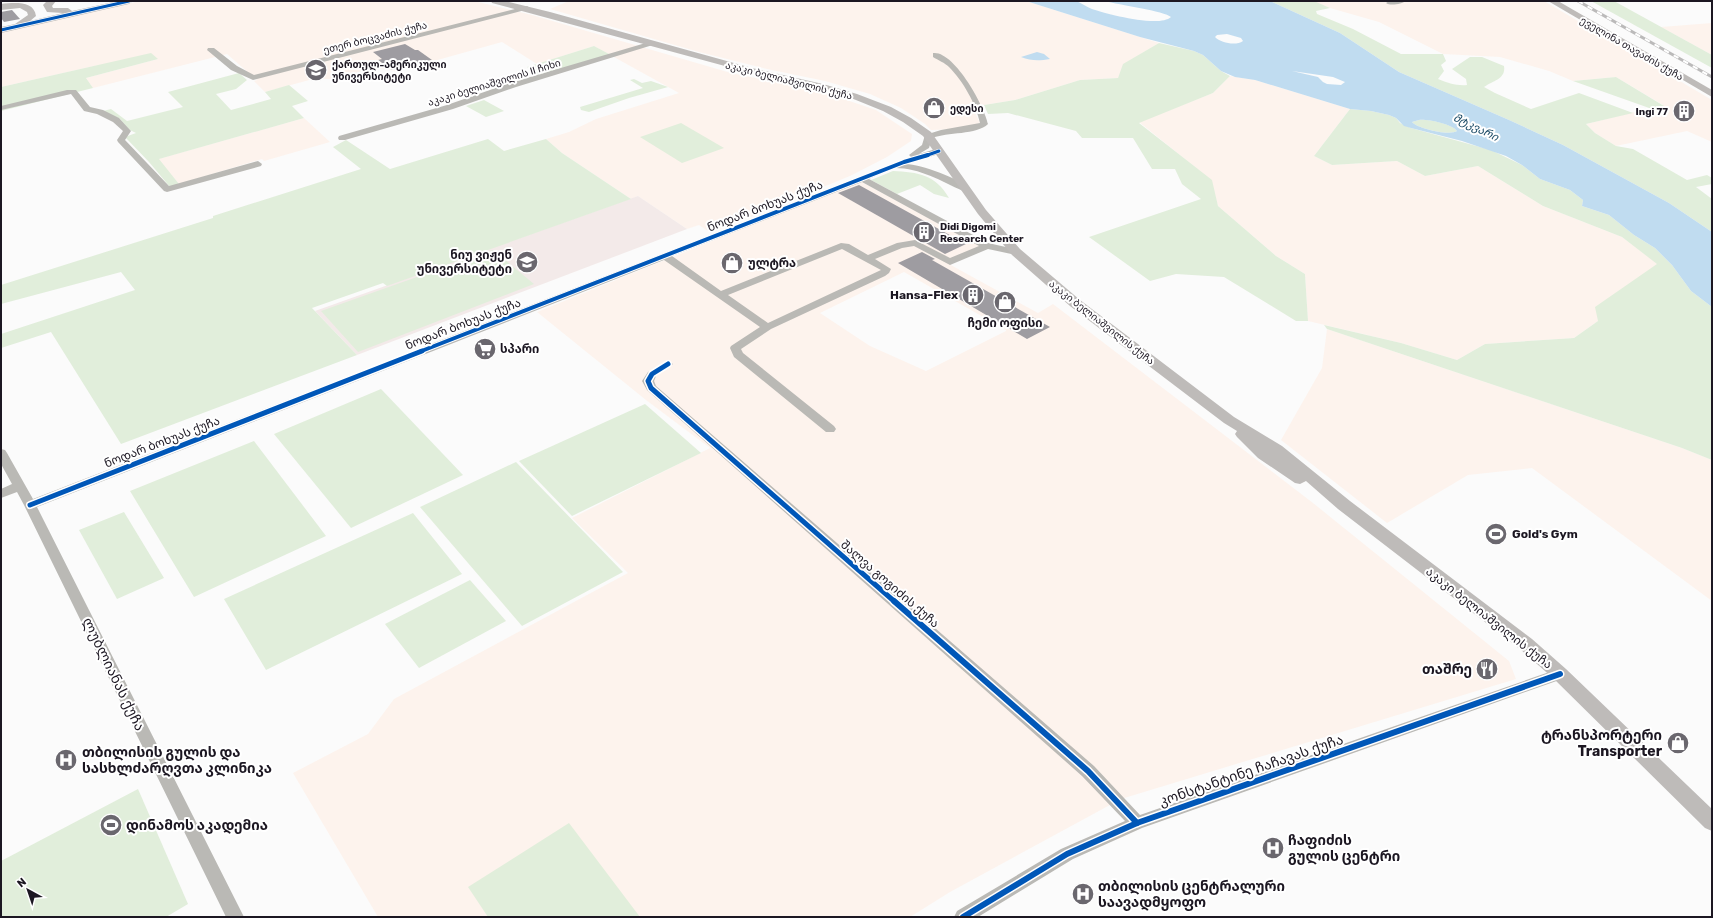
<svg xmlns="http://www.w3.org/2000/svg" width="1713" height="918" font-family="Rubik,'Noto Sans Georgian',sans-serif">
	<style>
		.industrial { fill: #fdf3ed; fill-rule: evenodd }
		.education { fill: #f3eae9 }
		.green { fill: #e1eedb }
		.water { fill: #c0dcf0; fill-rule: evenodd }
		.building { fill: #9e9ca1 }
		.lines { fill: none; stroke-linecap: round; stroke-linejoin: round }
		.minor { fill: #bab9b5; fill-rule: evenodd }
		.major { fill: #bebbb9; fill-rule: evenodd }
		.rail-casing { stroke: #bbbaba; stroke-width: 3 }
		.rail { stroke: #fff; stroke-width: 2; stroke-dasharray: 5.5; stroke-linecap: butt }
		.cycleway-far3-casing { stroke: #fff; stroke-width: 4.5 }
		.cycleway-far2-casing { stroke: #fff; stroke-width: 6 }
		.cycleway-far1-casing { stroke: #fff; stroke-width: 8 }
		.cycleway-casing { stroke: #fff; stroke-width: 9 }
		.cycleway-far3 { stroke: #0057b8; stroke-width: 3 }
		.cycleway-far2 { stroke: #0057b8; stroke-width: 4 }
		.cycleway-far1 { stroke: #0057b8; stroke-width: 5 }
		.cycleway { stroke: #0057b8; stroke-width: 6 }
		.labels { text-anchor: middle; stroke-width: 4; stroke-linejoin: round; paint-order: stroke }
		.far-street-label { font-size: 10px; fill: #1c1722; stroke: #fff }
		.far-poi-label { font-size: 10px; font-weight: bold; fill: #1c1722; stroke: #fff; text-anchor: start }
		.far-water-label { font-size: 11px; font-style: italic; fill: #144561; stroke: #fff }
		.street-label { font-size: 12px; fill: #1c1722; stroke: #fff }
		.poi-label { font-size: 12px; font-weight: bold; fill: #1c1722; stroke: #fff; text-anchor: start }
		.near-poi-label { font-size: 14px; font-weight: bold; fill: #1c1722; stroke: #fff; text-anchor: start }
		.near-street-label { font-size: 14px; fill: #1c1722; stroke: #fff }
	</style>
	<rect width="100%" height="100%" fill="#fbfbfb"/>
	<g class="industrial">
		<polygon points="140,1 474,1 532,15 731,73 820,91 876,110 912,134 911,141 887,157 850,176 711,233 699,225 687,229 638,196 631,199 562,153 546,139 569,132 596,119 679,93 594,46 537,64 502,42 398,71 374,68 331,79 313,79 265,92 254,81 257,80 227,54 93,88 86,78 158,59 94,66 1,87 1,32"/>
		<polygon points="569,1 1026,1 1159,43 1124,64 1118,78 1080,80 1015,100 972,107 980,123 961,129 931,130 925,124 901,108 870,94 825,81 767,69 699,52 550,9"/>
		<polygon points="1312,1 1544,1 1712,100 1712,142 1687,131 1616,146 1595,133 1586,124 1663,105 1616,77 1573,81 1549,71 1500,57 1443,54 1379,22 1330,8"/>
		<polygon points="1712,23 1712,55 1661,27"/>
		<polygon points="1230,76 1255,80 1350,109 1314,156 1332,165 1397,161 1425,176 1478,166 1543,206 1622,237 1658,264 1646,273 1598,321 1574,338 1485,344 1457,360 1401,343 1308,321 1305,274 1276,256 1218,206 1211,180 1139,122 1213,93"/>
		<polygon points="304,118 330,142 264,161 262,159 179,184 158,159"/>
		<path d="M860 181 984 248 949 264 1038 313 1053 304 1313 503 1509 661 1516 679 1121 799 950 892 910 917H378L293 773 368 734 394 699 628 573 572 518 710 448 646 400 537 312ZM904 272 1006 330V331L926 371 870 346 820 313Z"/>
		<polygon points="1327,329 1682,448 1712,460 1712,601 1532,468 1468,475 1387,523 1281,440 1322,368"/>
	</g>
	<polygon class="education" points="638,196 687,229 357,355 315,311"/>
	<g class="green">
		<path d="M1270 1H1314L1330 8 1316 11 1317 14 1353 29 1401 54H1443L1446 61 1441 65 1444 71 1438 79C1448 83 1457 86 1467 85L1466 79 1452 69 1470 57H1482L1504 66C1506 79 1494 80 1484 87L1495 93 1531 109 1579 93 1633 113 1586 124 1595 133 1616 146 1633 149 1687 180 1707 175 1712 178V184L1696 187 1712 199V232L1669 203 1563 145 1509 120 1399 72 1340 33Z"/>
		<polygon points="1591,1 1614,1 1712,55 1712,68"/>
		<polygon points="1159,43 1194,51 1203,55 1221,71 1230,76 1213,93 1139,123 1212,180 1218,206 1276,256 1305,274 1308,321 1296,321 1224,277 1176,274 1150,281 1089,237 1201,199 1182,184 1175,169 1152,169 1133,138 1082,138 1076,131 1008,113 988,114 984,105 1015,100 1080,80 1118,78 1123,64"/>
		<polygon points="594,46 611,55 540,75 527,67"/>
		<polygon points="151,53 158,59 86,78 93,88 1,111 1,87"/>
		<polygon points="239,73 247,80 236,89 216,94 231,110 271,99 265,92 289,85 308,101 292,106 304,118 159,159 179,184 170,187 149,162 125,137 136,133 130,130 120,119 103,111 111,109 127,121 183,107 168,92"/>
		<polygon points="1616,77 1664,106 1652,109 1573,81"/>
		<polygon points="634,79 642,83 651,81 668,87 629,98 589,112 581,110 580,107 643,88 630,80"/>
		<polygon points="484,100 504,111 486,117 466,106"/>
		<polygon points="1350,109 1371,111 1389,115 1396,118 1400,123 1411,128 1491,150 1522,165 1540,179 1570,190 1583,200 1582,206 1609,215 1634,235 1655,248 1672,265 1691,291 1712,307 1712,460 1682,448 1327,329 1324,325 1401,343 1457,360 1485,344 1574,338 1598,321 1595,307 1657,264 1622,237 1543,206 1478,166 1425,176 1397,161 1332,165 1314,156"/>
		<path d="M1419 120C1428 119 1452 124 1457 131 1450 136 1418 129 1412 122Z"/>
		<polygon points="681,123 724,148 682,163 640,137"/>
		<polygon points="488,139 504,151 546,139 562,153 631,199 387,286 383,283 312,308 357,355 121,444 51,332 1,348 1,334 135,290 121,272 1,304 1,285 213,218 213,216 361,169 333,147 346,140 390,169"/>
		<path d="M893 171C918 172 936 175 949 198L934 194 920 185 897 194 871 180Z"/>
		<polygon points="493,250 534,284 358,352 321,311"/>
		<polygon points="381,389 463,475 351,528 274,434"/>
		<polygon points="645,404 701,453 572,516 519,461"/>
		<polygon points="254,441 326,536 194,597 130,491"/>
		<polygon points="516,462 623,572 522,626 420,507"/>
		<polygon points="124,512 164,578 117,599 79,530"/>
		<polygon points="413,513 462,574 266,670 224,599"/>
		<polygon points="470,580 506,621 419,668 385,624"/>
		<polygon points="138,789 188,904 166,917 1,917 1,861"/>
		<polygon points="569,823 640,917 488,917 468,887"/>
	</g>
	<g class="water">
		<path d="M1026 1C1037 1 1066 0 1076 1 1081 3 1087 7 1092 9 1107 14 1159 28 1171 17 1165 11 1118 5 1105 1H1270L1340 33 1399 72 1509 120 1563 145 1669 203 1712 232V307L1691 291 1672 265 1655 248 1634 235 1609 215 1582 206 1583 200 1570 190 1540 179 1522 165 1506 156 1462 141 1411 128 1404 126 1396 118 1389 115 1371 111 1350 109 1255 80 1235 77 1221 71 1203 55 1194 51 1140 37ZM1227 34 1241 38 1243 41C1236 46 1221 43 1215 37L1217 35ZM1292 71 1333 77 1345 82 1341 85 1327 84 1323 82 1318 77ZM1419 120C1427 119 1452 124 1457 131 1450 136 1418 129 1412 122Z"/>
		<path d="M1037 52 1044 54 1050 59C1039 61 1031 61 1021 57Z"/>
	</g>
	<g class="building">
		<polygon points="12,10 20,19 4,22 1,18 1,12"/>
		<polygon points="405,44 415,50 418,50 432,60 392,70 378,60 382,59 373,52"/>
		<polygon points="859,185 966,244 945,254 838,193"/>
		<polygon points="922,252 935,259 932,260 1050,327 1027,339 898,263"/>
	</g>
	<g class="lines">
		<g class="minor">
			<path d="M1406 1C1402 4 1390 6 1386 3L1389 1Z"/>
			<polygon points="527,6 530,8 529,9 253,80 231,70 207,50 208,48 214,48 237,66 254,75"/>
			<polygon points="649,42 655,42 656,44 516,87 453,109 345,140 339,140 338,138 339,136 447,105 510,83"/>
			<path d="M933 53C954 50 985 107 988 124 977 135 947 132 932 138L929 148 919 154 939 148 943 151 942 153 906 164C920 164 961 179 970 189L969 191H963C941 181 920 168 895 168 889 169 875 176 869 179L988 243 1019 250 1021 252 1016 255 988 249 950 265 914 246 902 248 875 259 891 269 889 273 885 276 771 329 741 349 743 353 834 426 836 429 834 432H826L734 357 730 348 731 346 760 327 664 260 37 507 244 917H226L24 505 17 492 1 498V489L12 484 1 464V449L5 450 7 453 33 499 911 157 909 155 922 145 925 135 941 130 980 123C976 104 963 81 949 67 945 63 938 60 933 57ZM862 182 979 246 950 258 915 240 897 243 868 255 849 244 841 243 721 291 672 256ZM842 249 881 270 768 323 728 295Z"/>
			<polygon points="67,90 76,90 90,107 103,110 119,118 131,131 125,140 169,186 258,161 262,164 261,166 167,192 164,191 118,142 117,140 123,131 113,122 97,114 84,111 71,94 1,110 1,106"/>
			<polygon points="668,361 673,364 656,376 654,381 656,386 1094,766 1140,815 1555,670 1560,668 1565,670 1567,674 1565,678 1142,828 1073,859 978,917 954,917 957,911 1061,849 1125,821 1082,776 647,390 642,381 648,372"/>
		</g>
		<g class="major">
			<path d="M47 1H56L52 6 53 8H68L72 11 118 1H133L129 4 1 33V27L15 24 28 15 27 12 20 8 1 10V4C13 3 34 0 36 16L30 21 63 13 47 12 43 5Z"/>
			<polygon points="491,1 505,1 550,12 752,68 823,84 857,94 891,107 911,118 931,132 986,210 1020,249 1080,300 1234,417 1282,446 1350,501 1532,639 1566,669 1712,809 1712,831 1705,828 1554,679 1520,649 1338,509 1306,481 1300,484 1295,483 1258,458 1237,437 1235,434 1237,431 1224,423 1070,306 1012,255 978,214 923,136 903,122 883,111 851,98 818,88 747,72 492,3"/>
			<polygon points="1548,1 1558,1 1712,90 1712,97"/>
		</g>
		<g class="rail-casing">
			<polyline id="rail" points="1578,1 1712,77"/>
		</g>
		<use href="#rail" class="rail"/>
		<g class="cycleway-far3-casing">
			<g id="cycleway-far3">
				<polyline points="1,30 129,1"/>
				<polyline points="925,156 939,151"/>
			</g>
		</g>
		<g class="cycleway-far2-casing">
			<polyline id="cycleway-far2" points="419,352 904,162 928,155"/>
		</g>
		<g class="cycleway-far1-casing">
			<g id="cycleway-far1">
				<polyline points="668,364 652,374 648,381 651,388 895,602"/>
				<polyline points="30,505 422,351"/>
			</g>
		</g>
		<g class="cycleway-casing">
			<g id="cycleway">
				<polyline points="894,601 1088,771 1137,823"/>
				<polyline points="963,917 1067,854 1137,823 1560,674"/>
			</g>
		</g>
		<use href="#cycleway-far3" class="cycleway-far3"/>
		<use href="#cycleway-far2" class="cycleway-far2"/>
		<use href="#cycleway-far1" class="cycleway-far1"/>
		<use href="#cycleway" class="cycleway"/>
	</g>
	<defs>
		<g id="university-disc" transform="scale(1.15)"><circle r="9.5" fill="#6a676e" stroke="#fff"/><path d="M0-5L7-2L0 1L-7-2ZM-4 1L0 2.5L4 1V4Q0 6-4 4Z" fill="#fff"/></g>
		<g id="shop-disc" transform="scale(1.15)"><circle r="9.5" fill="#6a676e" stroke="#fff"/><path d="M-5-2.5h2.3a2.7 3.5 0 0 1 5.4 0H5L5.5 6h-11ZM-1.5-2.5h3a1.5 2.3 0 0 0-3 0Z" fill="#fff"/></g>
		<g id="building-disc" transform="scale(1.15)"><circle r="9.5" fill="#6a676e" stroke="#fff"/><path d="M-4-6H4V6H1V3H-1V6H-4ZM-2.5-4.3h1.7v1.8h-1.7ZM.8-4.3h1.7v1.8H.8ZM-2.5-1h1.7V.8h-1.7ZM.8-1h1.7V.8H.8Z" fill="#fff"/></g>
		<g id="supermarket-disc" transform="scale(1.15)"><circle r="9.5" fill="#6a676e" stroke="#fff"/><path d="M-6-5.5h2.5l.6 2H6L4.5 2H-2.5L-4.4-4H-6ZM-1.5 3.2a1.3 1.3 0 1 0 .1 0ZM3 3.2a1.3 1.3 0 1 0 .1 0Z" fill="#fff"/></g>
		<g id="stadium-disc" transform="scale(1.15)"><circle r="9.5" fill="#6a676e" stroke="#fff"/><path d="M0-5a6.5 5 0 1 0 0 10a6.5 5 0 1 0 0-10ZM-3.5-1.8h7v3.6h-7Z" fill="#fff"/></g>
		<g id="restaurant-disc" transform="scale(1.15)"><circle r="9.5" fill="#6a676e" stroke="#fff"/><path d="M-5-6h1v4h1v-4h1v4h1v-4h1v5L-1.5 .5V6h-2V.5L-5-1ZM5-6V6H3V1.5H1.5Q1.5-4 5-6Z" fill="#fff"/></g>
		<g id="hospital-disc" transform="scale(1.15)"><circle r="9.5" fill="#6a676e" stroke="#fff"/><path d="M-5-5h3v3.5h4V-5h3V5h-3V1.5h-4V5h-3Z" fill="#fff"/></g>
	</defs>
	<g fill-rule="evenodd">
		<use href="#university-disc" x="316" y="70"/>
		<use href="#shop-disc" x="934" y="108"/>
		<use href="#building-disc" x="1684" y="111"/>
		<use href="#building-disc" x="924" y="232"/>
		<use href="#university-disc" x="527" y="262"/>
		<use href="#shop-disc" x="732" y="263"/>
		<use href="#building-disc" x="973" y="295"/>
		<use href="#shop-disc" x="1005" y="302"/>
		<use href="#supermarket-disc" x="485" y="349"/>
		<use href="#stadium-disc" x="1496" y="534"/>
		<use href="#restaurant-disc" x="1487" y="669"/>
		<use href="#shop-disc" x="1678" y="743"/>
		<use href="#hospital-disc" x="66" y="760"/>
		<use href="#stadium-disc" x="111" y="825"/>
		<use href="#hospital-disc" x="1273" y="848"/>
		<use href="#hospital-disc" x="1083" y="894"/>
	</g>
	<g class="labels">
		<g class="far-street-label">
			<text transform="translate(375 37) rotate(-14)" y="4">ეთერ ბოცვაძის ქუჩა</text>
			<text transform="translate(1632 48) rotate(30)" y="4">ეველინა თავაძის ქუჩა</text>
			<text transform="translate(789 80) rotate(14)" y="4">აკაკი ბელიაშვილის ქუჩა</text>
			<text transform="translate(494 82) rotate(-17)" y="4">აკაკი ბელიაშვილის II ჩიხი</text>
			<text transform="translate(1102 322) rotate(38)" y="4">აკაკი ბელიაშვილის ქუჩა</text>
		</g>
		<g class="far-poi-label">
			<text x="332" y="68">ქართულ-ამერიკული<tspan x="332" dy="12">უნივერსიტეტი</tspan></text>
			<text x="950" y="112">ედესი</text>
			<text x="1668" y="115" text-anchor="end">Ingi 77</text>
			<text x="940" y="230">Didi Digomi<tspan x="940" dy="12">Research Center</tspan></text>
		</g>
		<g class="far-water-label">
			<text transform="translate(1476 127) rotate(26)" y="4">მტკვარი</text>
		</g>
		<g class="street-label">
			<text transform="translate(765 206) rotate(-21)" y="4">ნოდარ ბოხუას ქუჩა</text>
			<text transform="translate(463 324) rotate(-21)" y="4">ნოდარ ბოხუას ქუჩა</text>
			<text transform="translate(162 442) rotate(-21)" y="4">ნოდარ ბოხუას ქუჩა</text>
			<text transform="translate(890 584) rotate(41)" y="4">შალვა გოგიძის ქუჩა</text>
			<text transform="translate(1489 618) rotate(38)" y="4">აკაკი ბელიაშვილის ქუჩა</text>
		</g>
		<g class="poi-label">
			<text x="512" y="259" text-anchor="end">ნიუ ვიჟენ<tspan x="512" dy="14">უნივერსიტეტი</tspan></text>
			<text x="748" y="267">ულტრა</text>
			<text x="958" y="299" text-anchor="end">Hansa-Flex</text>
			<text x="1005" y="327" text-anchor="middle">ჩემი ოფისი</text>
			<text x="500" y="353">სპარი</text>
			<text x="1512" y="538">Gold's Gym</text>
		</g>
		<g class="near-poi-label">
			<text x="1472" y="674" text-anchor="end">თაშრე</text>
			<text x="1662" y="740" text-anchor="end">ტრანსპორტერი<tspan x="1662" dy="16">Transporter</tspan></text>
			<text x="82" y="757">თბილისის გულის და<tspan x="82" dy="16">სასხლძარღვთა კლინიკა</tspan></text>
			<text x="126" y="830">დინამოს აკადემია</text>
			<text x="1288" y="845">ჩაფიძის<tspan x="1288" dy="16">გულის ცენტრი</tspan></text>
			<text x="1098" y="891">თბილისის ცენტრალური<tspan x="1098" dy="16">საავადმყოფო</tspan></text>
		</g>
		<g class="near-street-label">
			<text transform="translate(114 674) rotate(64)" y="5">ლუბლიანას ქუჩა</text>
			<text transform="translate(1251 770) rotate(-19)" y="5">კონსტანტინე ჩაჩავას ქუჩა</text>
		</g>
	</g>
	<rect width="1713" height="918" fill="none" stroke="#1c1722" stroke-width="4"/>
	<g transform="translate(28 890) rotate(320)" stroke="#ffffff" stroke-width="3" paint-order="stroke">
	<path d="M0-3L7 15L0 10L-7 15Z" fill="#1c1722"/>
	<text y="-6" font-size="11" font-weight="bold" text-anchor="middle" fill="#1c1722">N</text>
	</g>
</svg>
